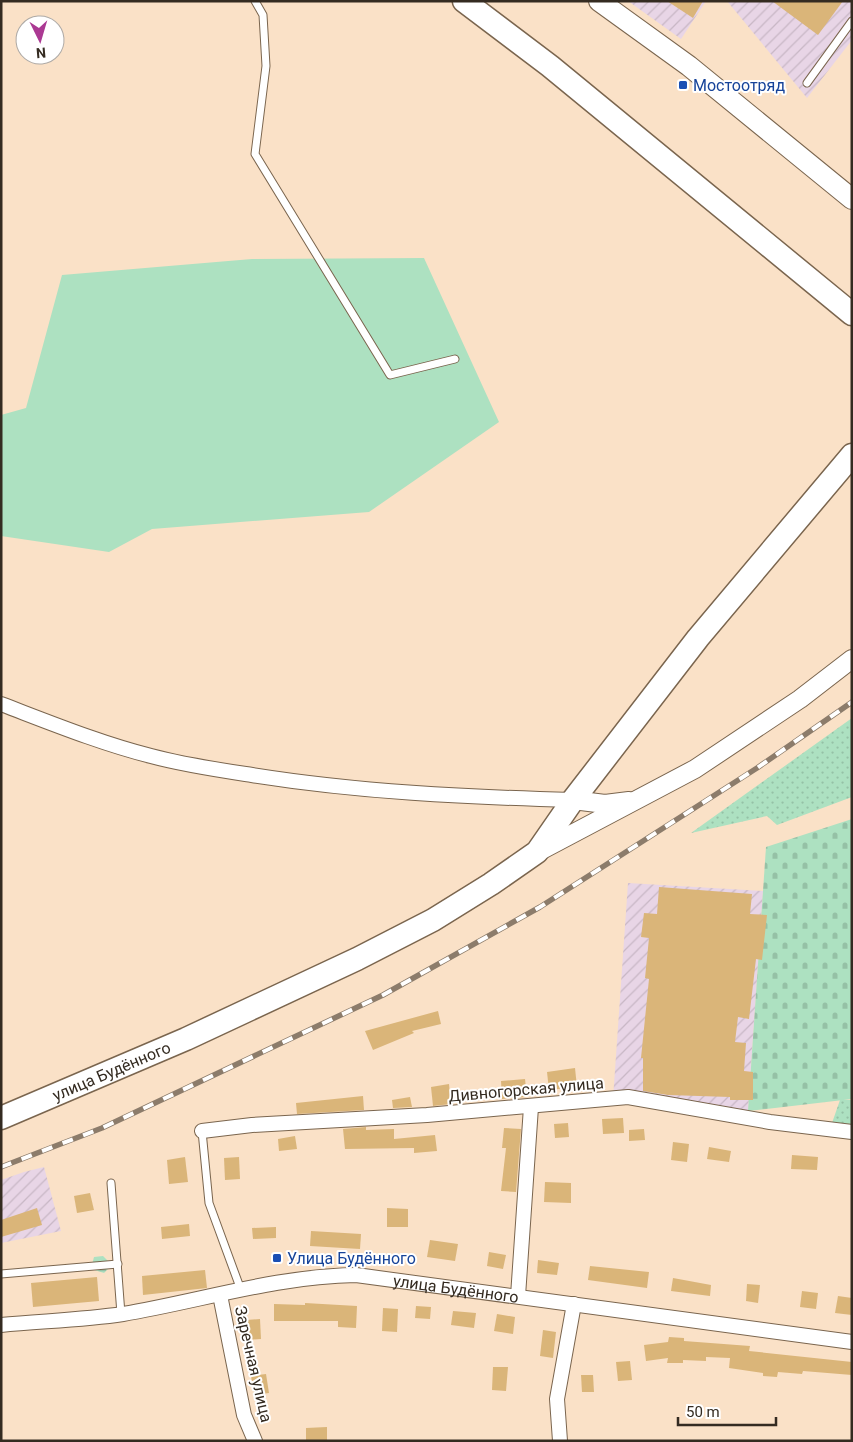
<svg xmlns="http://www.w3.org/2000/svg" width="853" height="1442" font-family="Roboto,sans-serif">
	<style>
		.industrial { fill: url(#industrial-furrows) }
		.grass { fill: url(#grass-dots) }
		.forest { fill: url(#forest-firs) }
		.cemetery { fill: url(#cemetery-stones) }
		.garden { fill: #ade1c1 }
		.building { fill: #dab579 }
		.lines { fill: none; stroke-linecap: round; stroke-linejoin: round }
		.service-casing { stroke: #7a654e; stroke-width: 9 }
		.minor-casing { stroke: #7a654e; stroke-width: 16 }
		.tertiary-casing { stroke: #7a654e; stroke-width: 20 }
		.secondary-casing { stroke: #7a654e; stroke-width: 22 }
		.primary-casing { stroke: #7a654e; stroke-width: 25 }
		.service { stroke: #fff; stroke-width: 7 }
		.minor { stroke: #fff; stroke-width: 14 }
		.tertiary { stroke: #fff; stroke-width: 18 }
		.secondary { stroke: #fff; stroke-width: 20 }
		.primary { stroke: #fff; stroke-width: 22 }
		.rail-casing { stroke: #8c7c6b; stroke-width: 5.5 }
		.rail { stroke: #fff; stroke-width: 4; stroke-dasharray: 11; stroke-linecap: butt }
		.transit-dot { fill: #1a4fb4; stroke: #fff; stroke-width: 2 }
		.labels { text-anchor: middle; stroke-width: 4; stroke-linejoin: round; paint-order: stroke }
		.transit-label { font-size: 16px; fill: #164399; stroke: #fff; text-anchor: start }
		.street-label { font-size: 16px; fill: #342b21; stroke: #fff }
	</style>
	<defs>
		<pattern id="industrial-furrows" width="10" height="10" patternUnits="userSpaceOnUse" patternTransform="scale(1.25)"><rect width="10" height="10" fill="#e8d5e6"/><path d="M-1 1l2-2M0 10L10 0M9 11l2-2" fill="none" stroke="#c8b7c5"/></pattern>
		<pattern id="grass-dots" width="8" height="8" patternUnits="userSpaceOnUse" patternTransform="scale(1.25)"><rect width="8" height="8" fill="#ade1c1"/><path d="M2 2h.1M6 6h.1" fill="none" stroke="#95c1a6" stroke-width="1.8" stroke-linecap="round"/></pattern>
		<pattern id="forest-firs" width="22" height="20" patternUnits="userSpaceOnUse" patternTransform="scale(1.25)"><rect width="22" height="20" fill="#ade1c1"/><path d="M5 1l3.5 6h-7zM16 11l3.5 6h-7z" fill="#95c1a6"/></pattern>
		<pattern id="cemetery-stones" width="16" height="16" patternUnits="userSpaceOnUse" patternTransform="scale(1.25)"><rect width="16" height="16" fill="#ade1c1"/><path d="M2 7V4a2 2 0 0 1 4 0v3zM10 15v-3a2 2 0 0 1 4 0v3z" fill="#95c1a6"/></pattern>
	</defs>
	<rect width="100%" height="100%" fill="#fae1c7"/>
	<g class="industrial">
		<polygon points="628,1 706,1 681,39"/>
		<polygon points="727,1 852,1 852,40 807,98"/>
		<polygon points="628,883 763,891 748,1111 613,1099"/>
		<polygon points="44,1167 61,1231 1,1243 1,1180 24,1172"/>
	</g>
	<g class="grass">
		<polygon points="852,718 852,797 777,825 767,816 691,833"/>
		<polygon points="840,1100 852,1100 852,1126 832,1123"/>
	</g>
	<polygon class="forest" points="103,1256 112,1265 104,1273 91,1269 94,1257"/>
	<polygon class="cemetery" points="852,819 852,1099 748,1111 766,847"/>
	<polygon class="garden" points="424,258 499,422 369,512 152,529 109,552 1,536 1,415 26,408 62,275 252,259"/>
	<g class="building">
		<polygon points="667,1 703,1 693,18"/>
		<polygon points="772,1 843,1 818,35"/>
		<polygon points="659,887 752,894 750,914 767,915 762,960 756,959 749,1019 738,1017 735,1042 746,1043 744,1071 753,1072 753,1100 730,1100 730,1097 668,1095 643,1091 643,1058 641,1058 649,979 645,978 649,938 641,937 644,913 657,914"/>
		<polygon points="438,1011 441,1024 412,1031 414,1033 373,1050 365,1031"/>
		<polygon points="575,1068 577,1087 549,1090 547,1072"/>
		<polygon points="525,1079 527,1097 502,1099 501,1081"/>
		<polygon points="449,1084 451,1104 433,1106 431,1087"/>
		<polygon points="363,1096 364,1110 297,1114 296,1103"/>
		<polygon points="410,1097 412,1107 393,1108 392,1100"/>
		<polygon points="623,1118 624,1133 603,1134 602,1119"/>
		<polygon points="568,1123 569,1137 555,1138 554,1124"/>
		<polygon points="366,1127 366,1130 394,1129 394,1139 435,1135 437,1151 414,1153 414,1148 345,1149 343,1129"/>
		<polygon points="504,1128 521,1129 516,1192 501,1191 506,1148 502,1148"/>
		<polygon points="644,1129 645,1140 629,1141 629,1130"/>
		<polygon points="295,1136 297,1149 279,1151 278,1139"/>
		<polygon points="673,1142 689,1144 687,1162 671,1160"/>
		<polygon points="709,1147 731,1151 729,1162 707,1159"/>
		<polygon points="792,1155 818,1157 817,1170 791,1169"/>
		<polygon points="185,1157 188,1182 169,1184 167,1160"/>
		<polygon points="239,1157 240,1179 225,1180 224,1158"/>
		<polygon points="545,1182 571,1183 571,1203 544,1202"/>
		<polygon points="90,1193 94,1210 77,1213 74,1196"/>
		<polygon points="37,1208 42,1225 1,1237 1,1220"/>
		<polygon points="387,1208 408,1209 408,1227 387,1227"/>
		<polygon points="189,1224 190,1236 162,1239 161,1227"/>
		<polygon points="276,1227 276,1238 253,1239 252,1228"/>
		<polygon points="311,1231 361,1234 360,1249 310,1246"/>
		<polygon points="430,1240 458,1244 455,1261 427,1257"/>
		<polygon points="489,1252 506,1255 503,1269 487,1266"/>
		<polygon points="538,1260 559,1263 557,1275 537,1273"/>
		<polygon points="590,1266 649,1272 647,1288 588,1280"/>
		<polygon points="205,1270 207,1288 143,1295 142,1276"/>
		<polygon points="97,1277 99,1301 33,1307 31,1283"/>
		<polygon points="673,1278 711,1285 710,1296 671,1291"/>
		<polygon points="747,1284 760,1285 758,1303 746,1301"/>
		<polygon points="802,1291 818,1293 816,1309 800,1307"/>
		<polygon points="838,1296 852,1298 852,1315 835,1313"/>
		<polygon points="305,1303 357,1306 356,1328 338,1327 338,1321 274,1321 274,1304 305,1305"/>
		<polygon points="416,1306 431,1307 430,1319 415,1318"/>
		<polygon points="383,1308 398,1309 397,1332 382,1331"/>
		<polygon points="453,1311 476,1313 474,1328 451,1325"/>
		<polygon points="497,1314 515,1317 513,1334 494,1331"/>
		<polygon points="260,1319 261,1339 247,1340 246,1320"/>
		<polygon points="543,1330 556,1332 553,1358 540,1356"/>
		<polygon points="669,1337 684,1338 684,1341 750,1346 749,1351 852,1362 852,1375 803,1371 802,1374 778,1372 777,1377 763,1376 763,1373 729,1368 730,1358 706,1357 706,1361 683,1360 683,1363 667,1363 668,1358 646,1361 644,1345 668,1342"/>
		<polygon points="630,1361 632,1380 618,1381 616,1362"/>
		<polygon points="493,1367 508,1367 506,1391 492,1390"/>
		<polygon points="266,1374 269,1393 254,1395 251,1376"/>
		<polygon points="581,1375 593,1375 594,1392 582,1392"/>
		<polygon points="327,1427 327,1441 306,1441 306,1428"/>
	</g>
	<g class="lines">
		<g class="service-casing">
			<g id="service">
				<polyline points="255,1 263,15 266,66 255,154 390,375 455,359"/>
				<polyline points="807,83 852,21"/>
				<polyline points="202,1131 209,1203 241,1290"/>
				<polyline points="111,1183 121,1314"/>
				<polyline points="1,1274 118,1264"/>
			</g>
		</g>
		<g class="minor-casing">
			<g id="minor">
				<path d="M1 704C51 723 100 743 151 756 184 765 219 770 252 775 359 792 465 797 573 800"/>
				<polyline points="202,1131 252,1125 427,1115 628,1097 770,1122 852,1132"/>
				<polyline points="220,1295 244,1415 255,1441"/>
				<polyline points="518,1296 531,1107"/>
				<path id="s1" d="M1 1325C42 1321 83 1320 123 1314 200 1301 277 1276 356 1275L852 1342"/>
				<polyline points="560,1441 557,1399 574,1304"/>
			</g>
		</g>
		<g class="tertiary-casing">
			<g id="tertiary">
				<polyline points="573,800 605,804 629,801"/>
				<polyline points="538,852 695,769 800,699 852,659"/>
			</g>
		</g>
		<g class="secondary-casing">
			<polyline id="secondary" points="599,1 689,66 852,199"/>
		</g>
		<g class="primary-casing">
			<g id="primary">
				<polyline points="464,1 550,66 852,314"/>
				<path id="s2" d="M1 1118 186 1039 357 959 433 920 491 884 537 852 573 800 698 638 852 455"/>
			</g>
		</g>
		<use href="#service" class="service"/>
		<use href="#minor" class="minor"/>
		<use href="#tertiary" class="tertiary"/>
		<use href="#secondary" class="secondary"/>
		<use href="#primary" class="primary"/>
		<g class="rail-casing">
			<polyline id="rail" points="1,1167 102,1128 383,995 540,907 757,768 852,702"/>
		</g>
		<use href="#rail" class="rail"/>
	</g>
	<g class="transit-dot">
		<rect x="678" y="80" width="10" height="10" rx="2.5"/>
		<rect x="272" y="1253" width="10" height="10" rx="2.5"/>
	</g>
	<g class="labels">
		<g class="transit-label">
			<text x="693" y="91">Мостоотряд</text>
			<text x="287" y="1264">Улица Будённого</text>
		</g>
		<g class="street-label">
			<text dy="6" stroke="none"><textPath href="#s2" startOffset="120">улица Будённого</textPath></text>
			<text transform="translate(526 1089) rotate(-5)" y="6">Дивногорская улица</text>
			<text dy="6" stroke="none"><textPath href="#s1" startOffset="460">улица Будённого</textPath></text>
			<text transform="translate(254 1364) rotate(77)" y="6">Заречная улица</text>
		</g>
	</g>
	<rect width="853" height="1442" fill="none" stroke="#342b21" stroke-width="5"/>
	<g transform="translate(40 40) rotate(175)"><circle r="24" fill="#ffffff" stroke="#aeaaa6"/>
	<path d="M0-4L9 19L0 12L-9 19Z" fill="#ab3993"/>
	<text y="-8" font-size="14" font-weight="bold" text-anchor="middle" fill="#342b21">N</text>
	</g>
	<path d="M678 1417v8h98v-8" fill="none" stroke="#342b21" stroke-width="2.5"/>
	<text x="686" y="1417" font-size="15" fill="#342b21" stroke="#ffffff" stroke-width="4" paint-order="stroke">50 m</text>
</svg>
